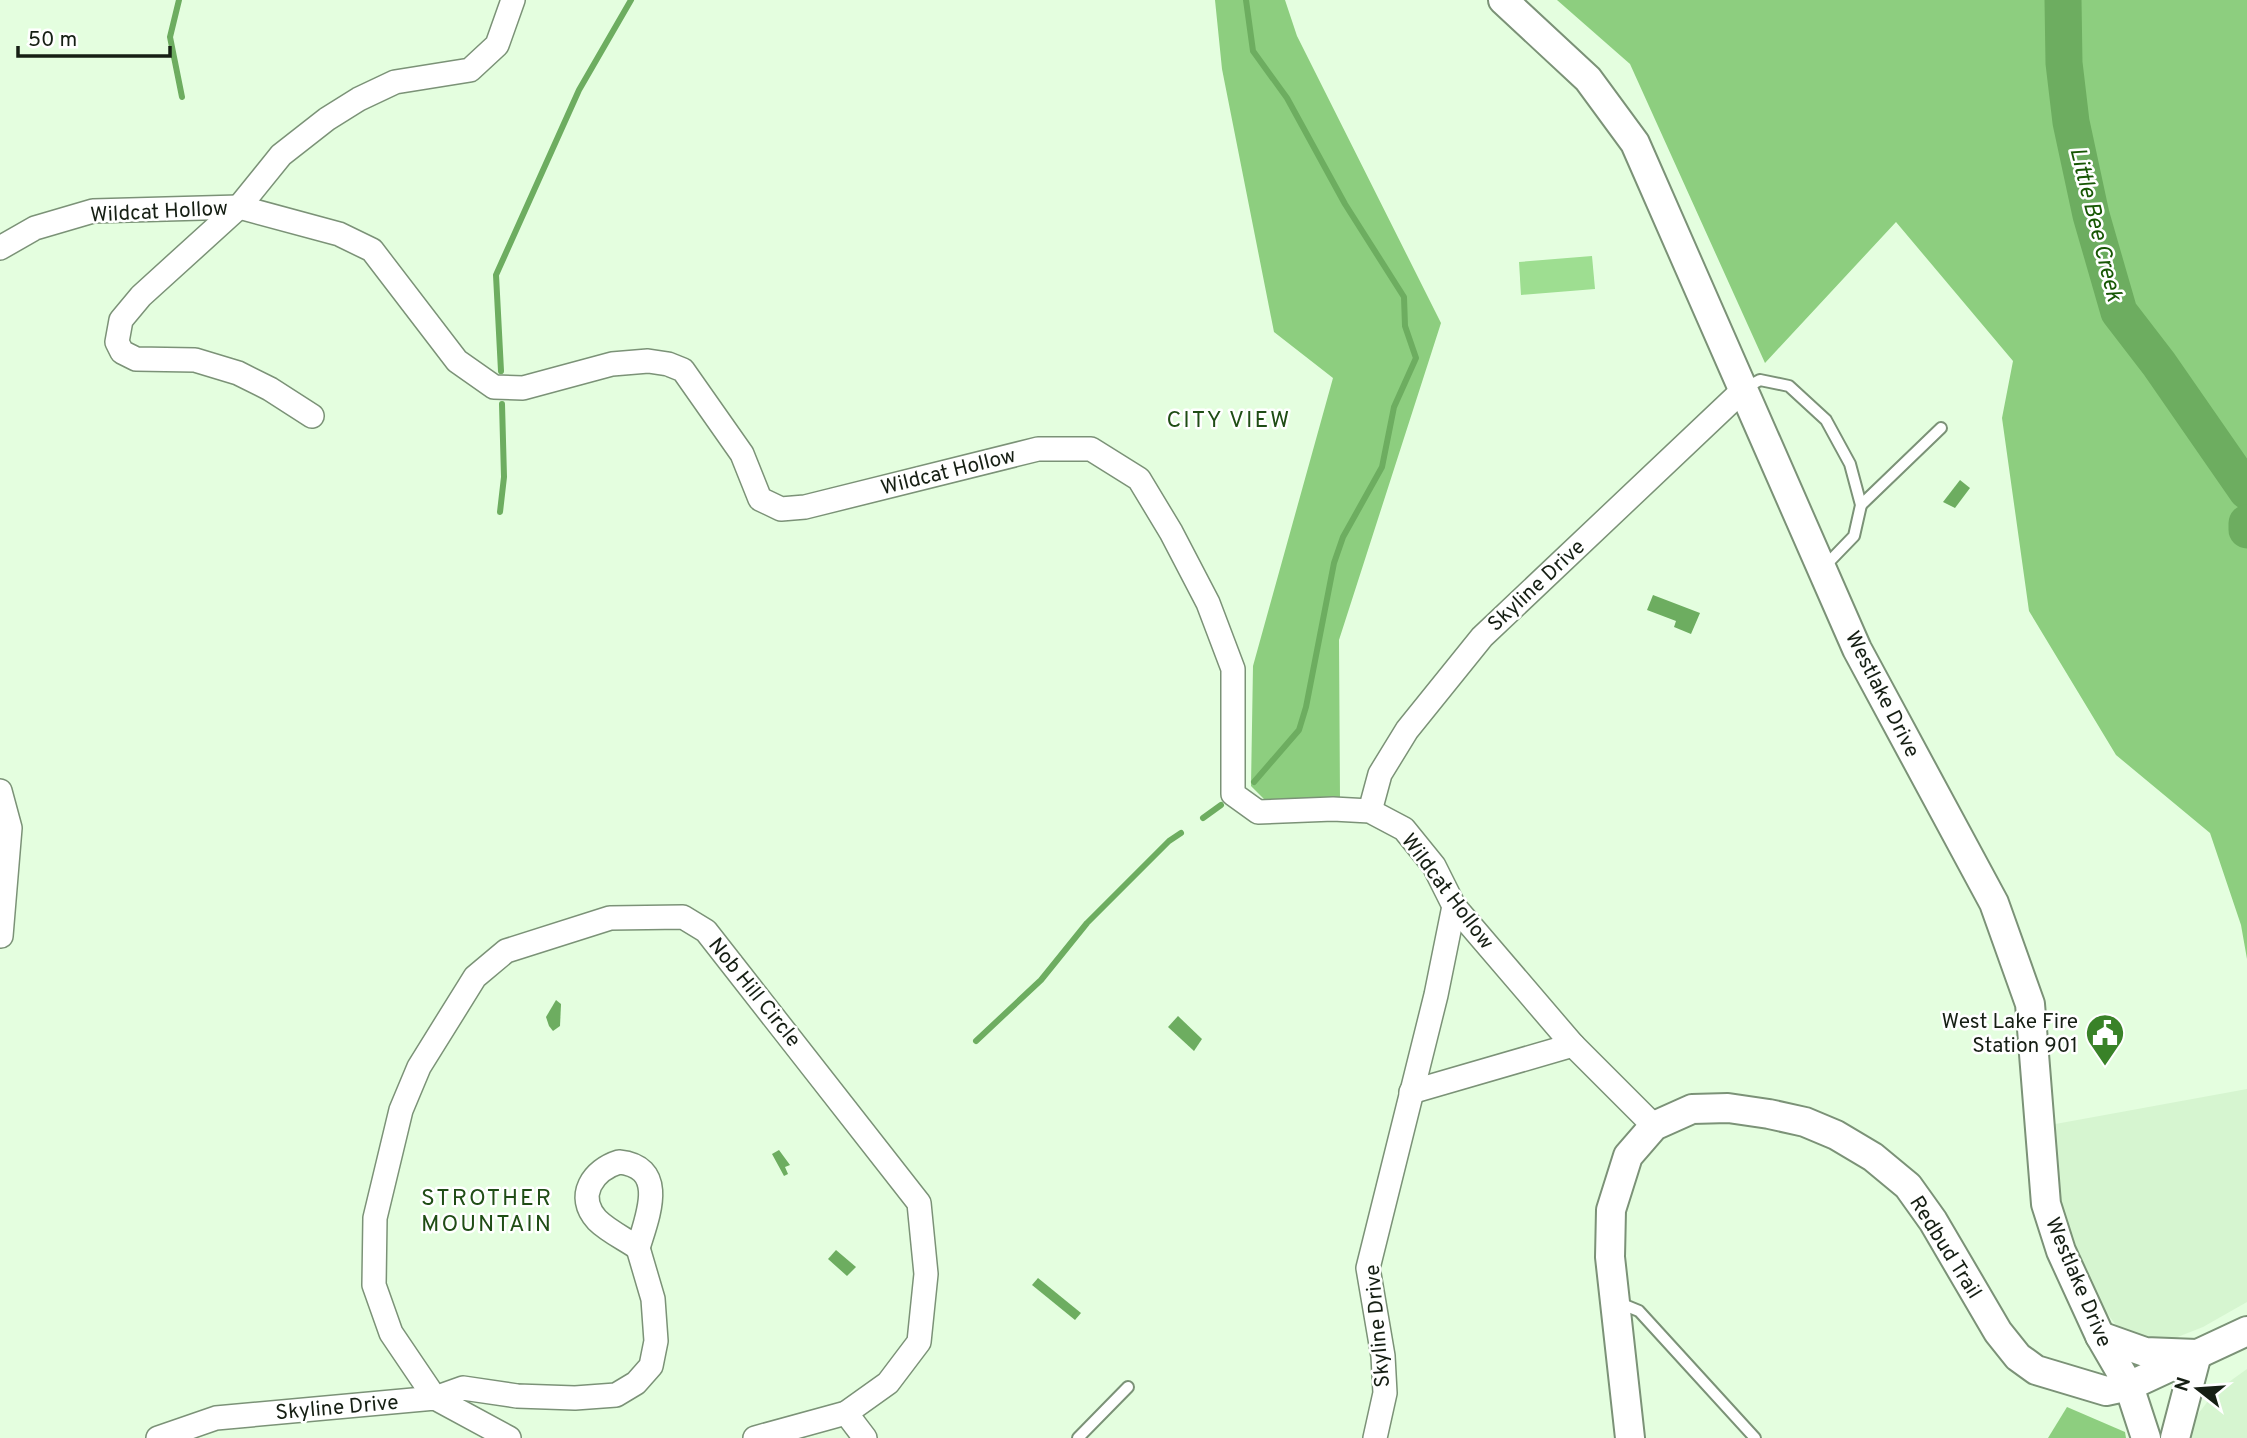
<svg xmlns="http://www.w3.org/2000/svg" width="2247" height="1438" font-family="Overpass,sans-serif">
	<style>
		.built { fill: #d6f5d0 }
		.green { fill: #9ede91 }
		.forest { fill: #8dce7f }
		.water { fill: #6dad60 }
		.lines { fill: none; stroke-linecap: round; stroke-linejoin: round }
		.stream { stroke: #6dad60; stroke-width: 6 }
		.river { stroke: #6dad60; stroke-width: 37 }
		.service-casing { stroke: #7b9277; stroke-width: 14 }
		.minor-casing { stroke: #7b9277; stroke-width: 26 }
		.tertiary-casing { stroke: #7b9277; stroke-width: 32 }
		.service { stroke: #fff; stroke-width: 10 }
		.minor { stroke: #fff; stroke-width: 23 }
		.tertiary { stroke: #fff; stroke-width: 28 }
		.labels { text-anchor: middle; stroke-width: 5; stroke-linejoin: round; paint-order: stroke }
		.street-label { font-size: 21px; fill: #161f14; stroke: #fff }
		.poi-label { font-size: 21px; fill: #161f14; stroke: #fff; text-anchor: end }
		.water-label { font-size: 23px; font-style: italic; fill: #175704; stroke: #fff }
		.neighbourhood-label { font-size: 23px; letter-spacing: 2px; fill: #1f4d15; stroke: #fff }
	</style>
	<rect width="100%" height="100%" fill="#e4fedf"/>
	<g class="built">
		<polygon points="2247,1089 2247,1302 2203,1327 2170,1340 2140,1337 2116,1325 2088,1288 2060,1201 2050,1125"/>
		<polygon points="2247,1369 2247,1438 2187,1438 2188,1427 2215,1392"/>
	</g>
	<polygon class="green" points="1592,256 1595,289 1521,295 1519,262"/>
	<g class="forest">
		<polygon points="1215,0 1285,0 1297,36 1441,323 1339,640 1340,798 1265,800 1251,786 1253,666 1333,378 1274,332 1222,69"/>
		<polygon points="1557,0 2247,0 2247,959 2241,925 2210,833 2116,755 2029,611 2002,418 2013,361 1896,222 1765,363 1630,64"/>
		<polygon points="2067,1407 2125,1432 2126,1438 2048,1438"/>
	</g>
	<g class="water">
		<polygon points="1960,480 1970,488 1955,508 1943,502"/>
		<polygon points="1653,595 1700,613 1691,634 1674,627 1676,621 1647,610"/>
		<polygon points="556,1000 561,1004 560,1026 553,1031 549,1026 546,1017"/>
		<polygon points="1178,1016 1202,1039 1194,1051 1168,1027"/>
		<polygon points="779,1150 790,1165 785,1167 788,1174 784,1176 772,1154"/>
		<polygon points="836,1250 856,1267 847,1276 828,1259"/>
		<polygon points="1038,1278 1081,1313 1075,1320 1032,1285"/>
	</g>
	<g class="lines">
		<g class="stream">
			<polyline points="179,0 170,37 182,97"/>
			<polyline points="1246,0 1253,51 1287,98 1345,204 1404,297 1405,326 1416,358 1394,407 1382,467 1343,537 1334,563 1306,707 1299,730 1254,782"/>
			<polyline points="501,371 496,275 579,90 631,0"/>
			<polyline points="500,512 504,477 502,404"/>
			<polyline points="1203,818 1221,805"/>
			<polyline points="976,1041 1041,980 1087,923 1169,841 1181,833"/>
		</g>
		<g class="river">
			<polyline points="2063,0 2064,63 2071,122 2091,215 2119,312 2159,364 2247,491"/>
			<polyline points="2247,523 2247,530"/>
		</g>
		<g class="service-casing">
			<g id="service">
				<polyline points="1745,388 1760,380 1789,386 1826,420 1850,464 1861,505 1854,536 1824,567"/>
				<polyline points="1861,505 1941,428"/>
				<polyline points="1617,1302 1639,1311 1755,1438"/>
				<polyline points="1078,1438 1128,1387"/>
			</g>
		</g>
		<g class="minor-casing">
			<g id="minor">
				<polyline points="0,248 35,228 93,211 239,207 339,234 372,250 457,361 494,387 523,388 612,364 648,361 668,364 683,370 742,454 760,499 781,509 805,507 1038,449 1091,449 1139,479 1171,532 1208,603 1233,669 1233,794 1258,812 1333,809 1370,811 1404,829 1434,866 1454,906 1573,1045 1654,1126"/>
				<polyline points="312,416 270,389 238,373 195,360 136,359 122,352 117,342 121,320 141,296 239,207 281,155 327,119 359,99 395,82 470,70 497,45 513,0"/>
				<polyline points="0,791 10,828 1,936"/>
				<polyline points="1370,811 1380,774 1407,730 1482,637 1743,390"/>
				<polyline points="1411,1092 1573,1045"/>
				<path d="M619 1162C669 1167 647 1218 638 1248 625 1239 608 1231 597 1220 575 1196 593 1170 619 1162Z"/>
				<polyline points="638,1248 653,1299 656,1341 651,1366 636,1383 616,1395 575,1398 517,1396 463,1388 435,1398 391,1333 374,1285 375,1218 401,1110 419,1067 475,977 506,951 610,918 683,917 706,931 919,1203 926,1274 919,1342 888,1383 846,1413 755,1438"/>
				<polyline points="846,1413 865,1438"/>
				<polyline points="158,1438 216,1418 435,1398 509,1438"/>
				<polyline points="1375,1438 1385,1393 1383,1356 1368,1268 1436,995 1454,906"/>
			</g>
		</g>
		<g class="tertiary-casing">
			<g id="tertiary">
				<polyline points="1503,0 1588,79 1635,143 1857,649 1994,903 2030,1004 2046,1204 2061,1251 2100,1336 2129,1386 2146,1438"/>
				<polyline points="2100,1336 2145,1352 2197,1354 2175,1438"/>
				<polyline points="1630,1438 1610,1257 1611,1210 1628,1156 1654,1126 1692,1109 1728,1108 1769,1114 1805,1122 1836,1135 1873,1157 1908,1186 1933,1221 1998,1332 2018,1357 2036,1370 2106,1391 2129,1386 2247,1331"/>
			</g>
		</g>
		<use href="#service" class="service"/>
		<use href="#minor" class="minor"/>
		<use href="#tertiary" class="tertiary"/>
	</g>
	<defs>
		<g id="civic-pin" transform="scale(2.0125)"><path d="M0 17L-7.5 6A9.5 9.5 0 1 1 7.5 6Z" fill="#398228" stroke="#fff"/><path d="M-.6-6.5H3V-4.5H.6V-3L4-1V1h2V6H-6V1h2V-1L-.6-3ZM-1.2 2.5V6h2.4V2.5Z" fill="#fff"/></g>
	</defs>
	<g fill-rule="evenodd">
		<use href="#civic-pin" x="2105" y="1033"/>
	</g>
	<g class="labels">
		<g class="street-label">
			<text transform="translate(159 211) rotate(-3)" y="7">Wildcat Hollow</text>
			<text transform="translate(948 471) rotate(-14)" y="7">Wildcat Hollow</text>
			<text transform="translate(1536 585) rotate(-43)" y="7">Skyline Drive</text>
			<text transform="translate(1883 694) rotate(63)" y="7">Westlake Drive</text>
			<text transform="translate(1448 891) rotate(53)" y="7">Wildcat Hollow</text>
			<text transform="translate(755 992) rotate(51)" y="7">Nob Hill Circle</text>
			<text transform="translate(1946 1247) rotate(58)" y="7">Redbud Trail</text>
			<text transform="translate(2079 1282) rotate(67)" y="7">Westlake Drive</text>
			<text transform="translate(1377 1326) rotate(-95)" y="7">Skyline Drive</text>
			<text transform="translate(337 1407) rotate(-5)" y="7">Skyline Drive</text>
		</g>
		<g class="poi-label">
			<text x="2078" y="1028">West Lake Fire<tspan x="2078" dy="24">Station 901</tspan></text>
		</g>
		<g class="water-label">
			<text transform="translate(2097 224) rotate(76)" y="8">Little Bee Creek</text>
		</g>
		<g class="neighbourhood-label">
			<text x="1229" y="427">CITY VIEW</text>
			<text x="487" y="1205">STROTHER<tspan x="487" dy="26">MOUNTAIN</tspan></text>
		</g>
	</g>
	<g transform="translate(2198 1389) rotate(287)" stroke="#ffffff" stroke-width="5" paint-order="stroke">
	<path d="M0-5L12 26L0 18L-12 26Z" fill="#161f14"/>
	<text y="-10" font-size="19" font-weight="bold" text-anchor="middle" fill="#161f14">N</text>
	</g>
	<path d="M18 46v10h152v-10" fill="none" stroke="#161f14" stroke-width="3.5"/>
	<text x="28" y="46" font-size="21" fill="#161f14" stroke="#ffffff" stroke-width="5" paint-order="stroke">50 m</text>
</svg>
